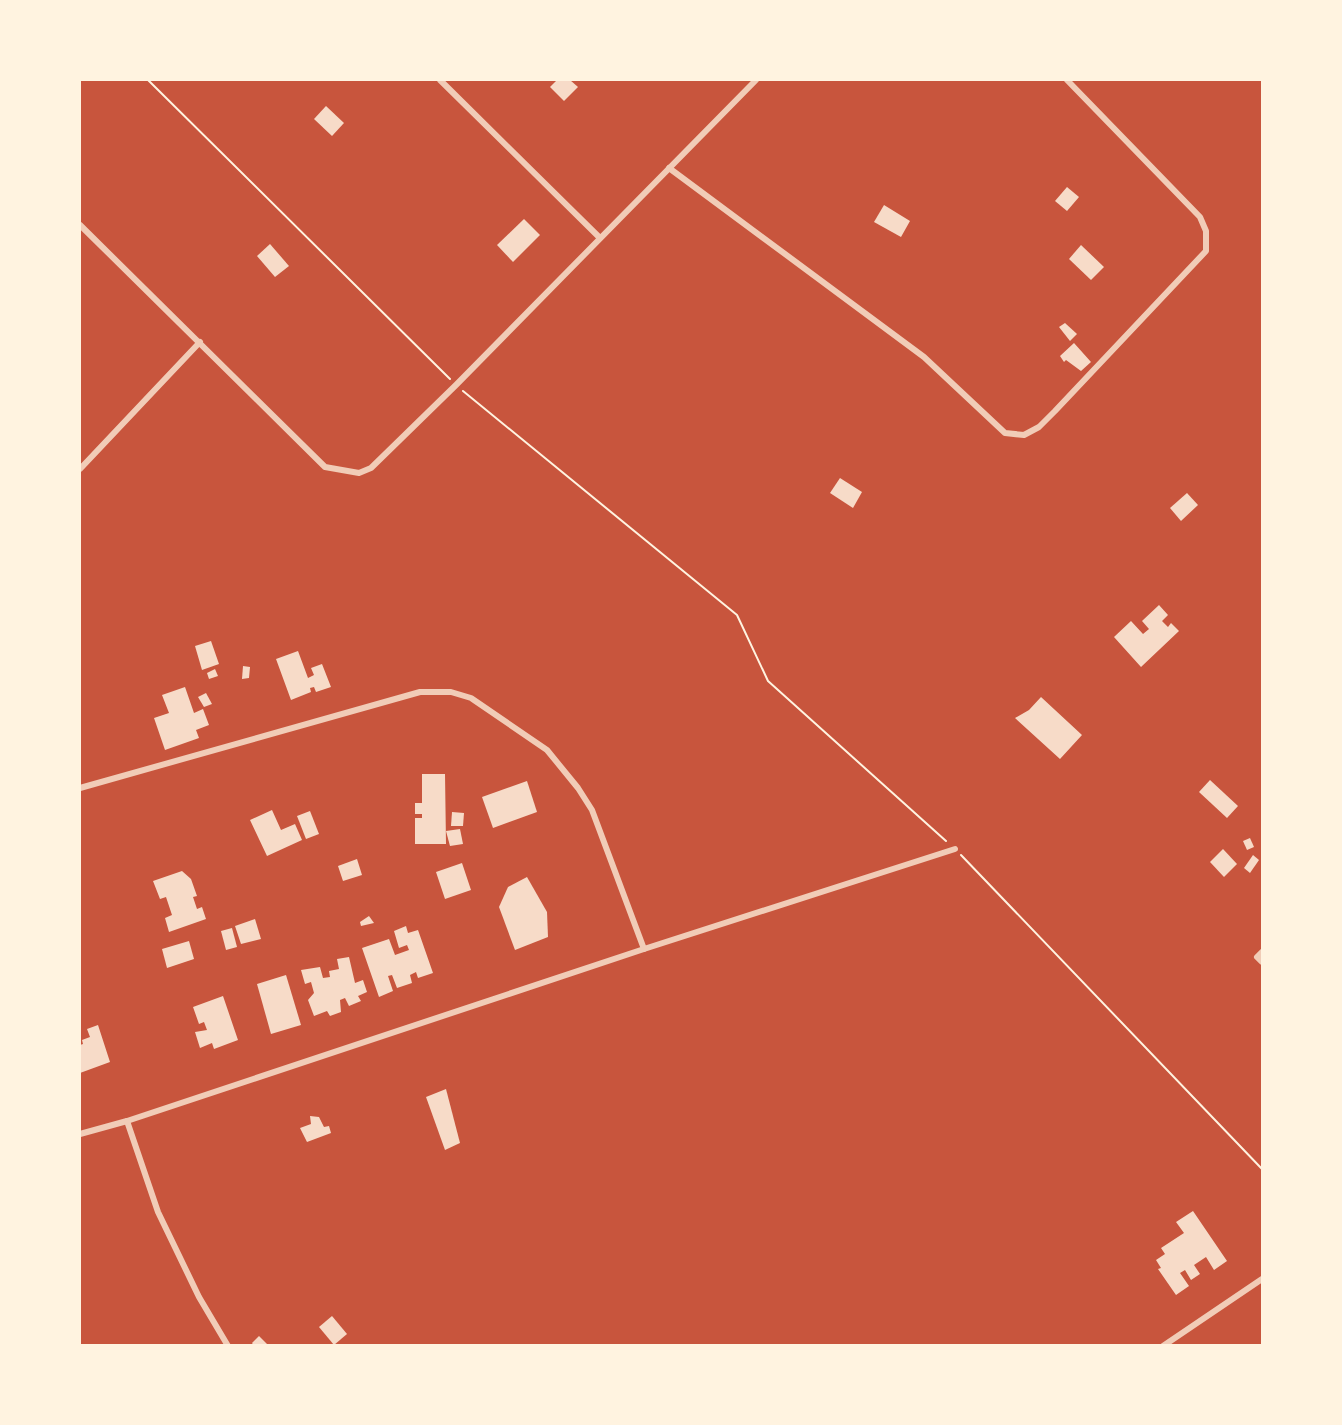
<svg xmlns="http://www.w3.org/2000/svg" width="1342" height="1425" font-family="'Alegreya Sans',sans-serif">
	<style>
		.building { fill: #f7dbc8 }
		.lines { fill: none; stroke-linecap: round; stroke-linejoin: round }
		.path { stroke: #fff3e0; stroke-width: 2 }
		.minor { stroke: #f1ccb7; stroke-width: 6 }
	</style>
	<rect width="100%" height="100%" fill="#c8553d"/>
	<g class="building">
		<polygon points="557,80 570,80 578,87 564,101 550,87"/>
		<polygon points="326,106 344,123 332,136 314,119"/>
		<polygon points="1067,187 1079,197 1067,211 1055,201"/>
		<polygon points="884,205 910,221 901,237 874,222"/>
		<polygon points="524,219 540,235 513,262 497,245"/>
		<polygon points="270,244 289,266 275,277 257,256"/>
		<polygon points="1081,245 1104,267 1091,280 1069,259"/>
		<polygon points="1065,323 1077,334 1070,341 1059,327"/>
		<polygon points="1074,343 1091,362 1081,371 1066,360 1064,362 1060,356"/>
		<polygon points="840,478 862,492 853,508 830,493"/>
		<polygon points="1187,493 1198,505 1181,521 1170,508"/>
		<polygon points="1159,605 1168,615 1162,621 1168,627 1171,623 1179,631 1141,667 1114,637 1131,621 1143,634 1149,629 1142,621"/>
		<polygon points="211,641 219,664 202,670 195,646"/>
		<polygon points="298,651 308,678 314,675 311,668 322,664 331,687 316,692 314,687 310,688 311,692 291,700 276,659"/>
		<polygon points="243,666 250,667 249,678 242,679"/>
		<polygon points="215,669 218,676 209,679 207,673"/>
		<polygon points="185,687 194,713 203,709 209,725 196,730 199,738 165,750 154,718 169,713 162,695"/>
		<polygon points="206,693 212,704 204,707 198,697"/>
		<polygon points="1041,697 1082,735 1060,759 1015,718 1029,710"/>
		<polygon points="422,774 445,774 446,844 415,844 415,818 422,818 422,814 415,814 415,803 422,803"/>
		<polygon points="1210,780 1238,806 1227,818 1199,792"/>
		<polygon points="527,781 537,812 493,828 482,797"/>
		<polygon points="272,810 281,830 295,824 302,840 267,856 250,820"/>
		<polygon points="310,811 319,834 306,839 297,816"/>
		<polygon points="452,812 464,813 463,826 451,826"/>
		<polygon points="460,829 463,844 450,846 446,831"/>
		<polygon points="1250,838 1254,847 1247,850 1243,841"/>
		<polygon points="1223,849 1237,864 1224,877 1210,862"/>
		<polygon points="1253,855 1259,860 1250,873 1244,868"/>
		<polygon points="357,859 362,875 343,881 338,866"/>
		<polygon points="462,863 471,890 445,899 436,872"/>
		<polygon points="182,871 191,879 197,896 193,897 197,909 202,907 206,919 169,932 165,918 172,915 166,897 160,899 153,881"/>
		<polygon points="527,877 547,912 548,937 515,950 499,907 508,887"/>
		<polygon points="369,916 374,923 361,926 360,922"/>
		<polygon points="255,919 261,939 241,944 235,926"/>
		<polygon points="406,926 408,933 418,930 433,973 418,978 416,972 410,975 412,983 397,988 392,975 388,976 393,991 379,997 362,948 389,939 395,955 409,950 407,945 399,948 394,931"/>
		<polygon points="232,928 237,947 226,950 221,931"/>
		<polygon points="189,941 194,959 167,968 162,949"/>
		<polygon points="349,957 355,983 363,980 367,992 358,996 361,1001 349,1006 345,998 340,1000 341,1012 330,1016 327,1011 314,1016 308,1000 314,993 311,982 305,984 301,970 320,967 323,978 330,977 329,971 339,969 337,959"/>
		<polygon points="286,975 301,1025 271,1034 257,984"/>
		<polygon points="223,996 238,1040 214,1049 212,1043 200,1048 195,1032 207,1030 204,1022 199,1024 193,1007"/>
		<polygon points="98,1025 110,1062 80,1073 80,1045 83,1044 82,1040 90,1037 87,1029"/>
		<polygon points="446,1089 460,1143 445,1150 426,1097"/>
		<polygon points="310,1116 319,1117 324,1127 329,1126 331,1133 307,1142 300,1128 311,1124"/>
		<polygon points="1193,1211 1227,1261 1214,1270 1206,1257 1194,1265 1200,1274 1191,1280 1185,1270 1180,1273 1189,1286 1176,1295 1158,1269 1161,1268 1156,1260 1165,1254 1161,1248 1184,1233 1176,1222"/>
		<polygon points="332,1316 347,1334 334,1345 319,1327"/>
		<polygon points="259,1336 269,1346 254,1346 252,1343"/>
	</g>
	<g class="lines">
		<g class="path">
			<polyline points="148,80 450,379"/>
			<polyline points="463,391 737,615 768,681 946,841"/>
			<polyline points="961,855 1262,1169"/>
		</g>
		<g class="minor">
			<polyline points="440,80 600,238"/>
			<polyline points="669,168 924,357 1005,433 1024,435 1039,427 1055,411 1206,251 1206,231 1200,217 1067,80"/>
			<polyline points="80,225 325,467 359,473 371,468 456,385 756,80"/>
			<polyline points="80,469 200,342"/>
			<polyline points="80,788 420,692 451,692 471,698 547,750 578,788 592,810 644,949"/>
			<polyline points="1262,952 1257,957 1262,962"/>
			<polyline points="127,1121 158,1212 199,1297 228,1346"/>
			<polyline points="80,1134 127,1121 644,949 955,849"/>
			<polyline points="1163,1346 1262,1279"/>
		</g>
	</g>
	<rect width="1342" height="1425" fill="none" stroke="#fff3e0" stroke-width="162"/>
</svg>
